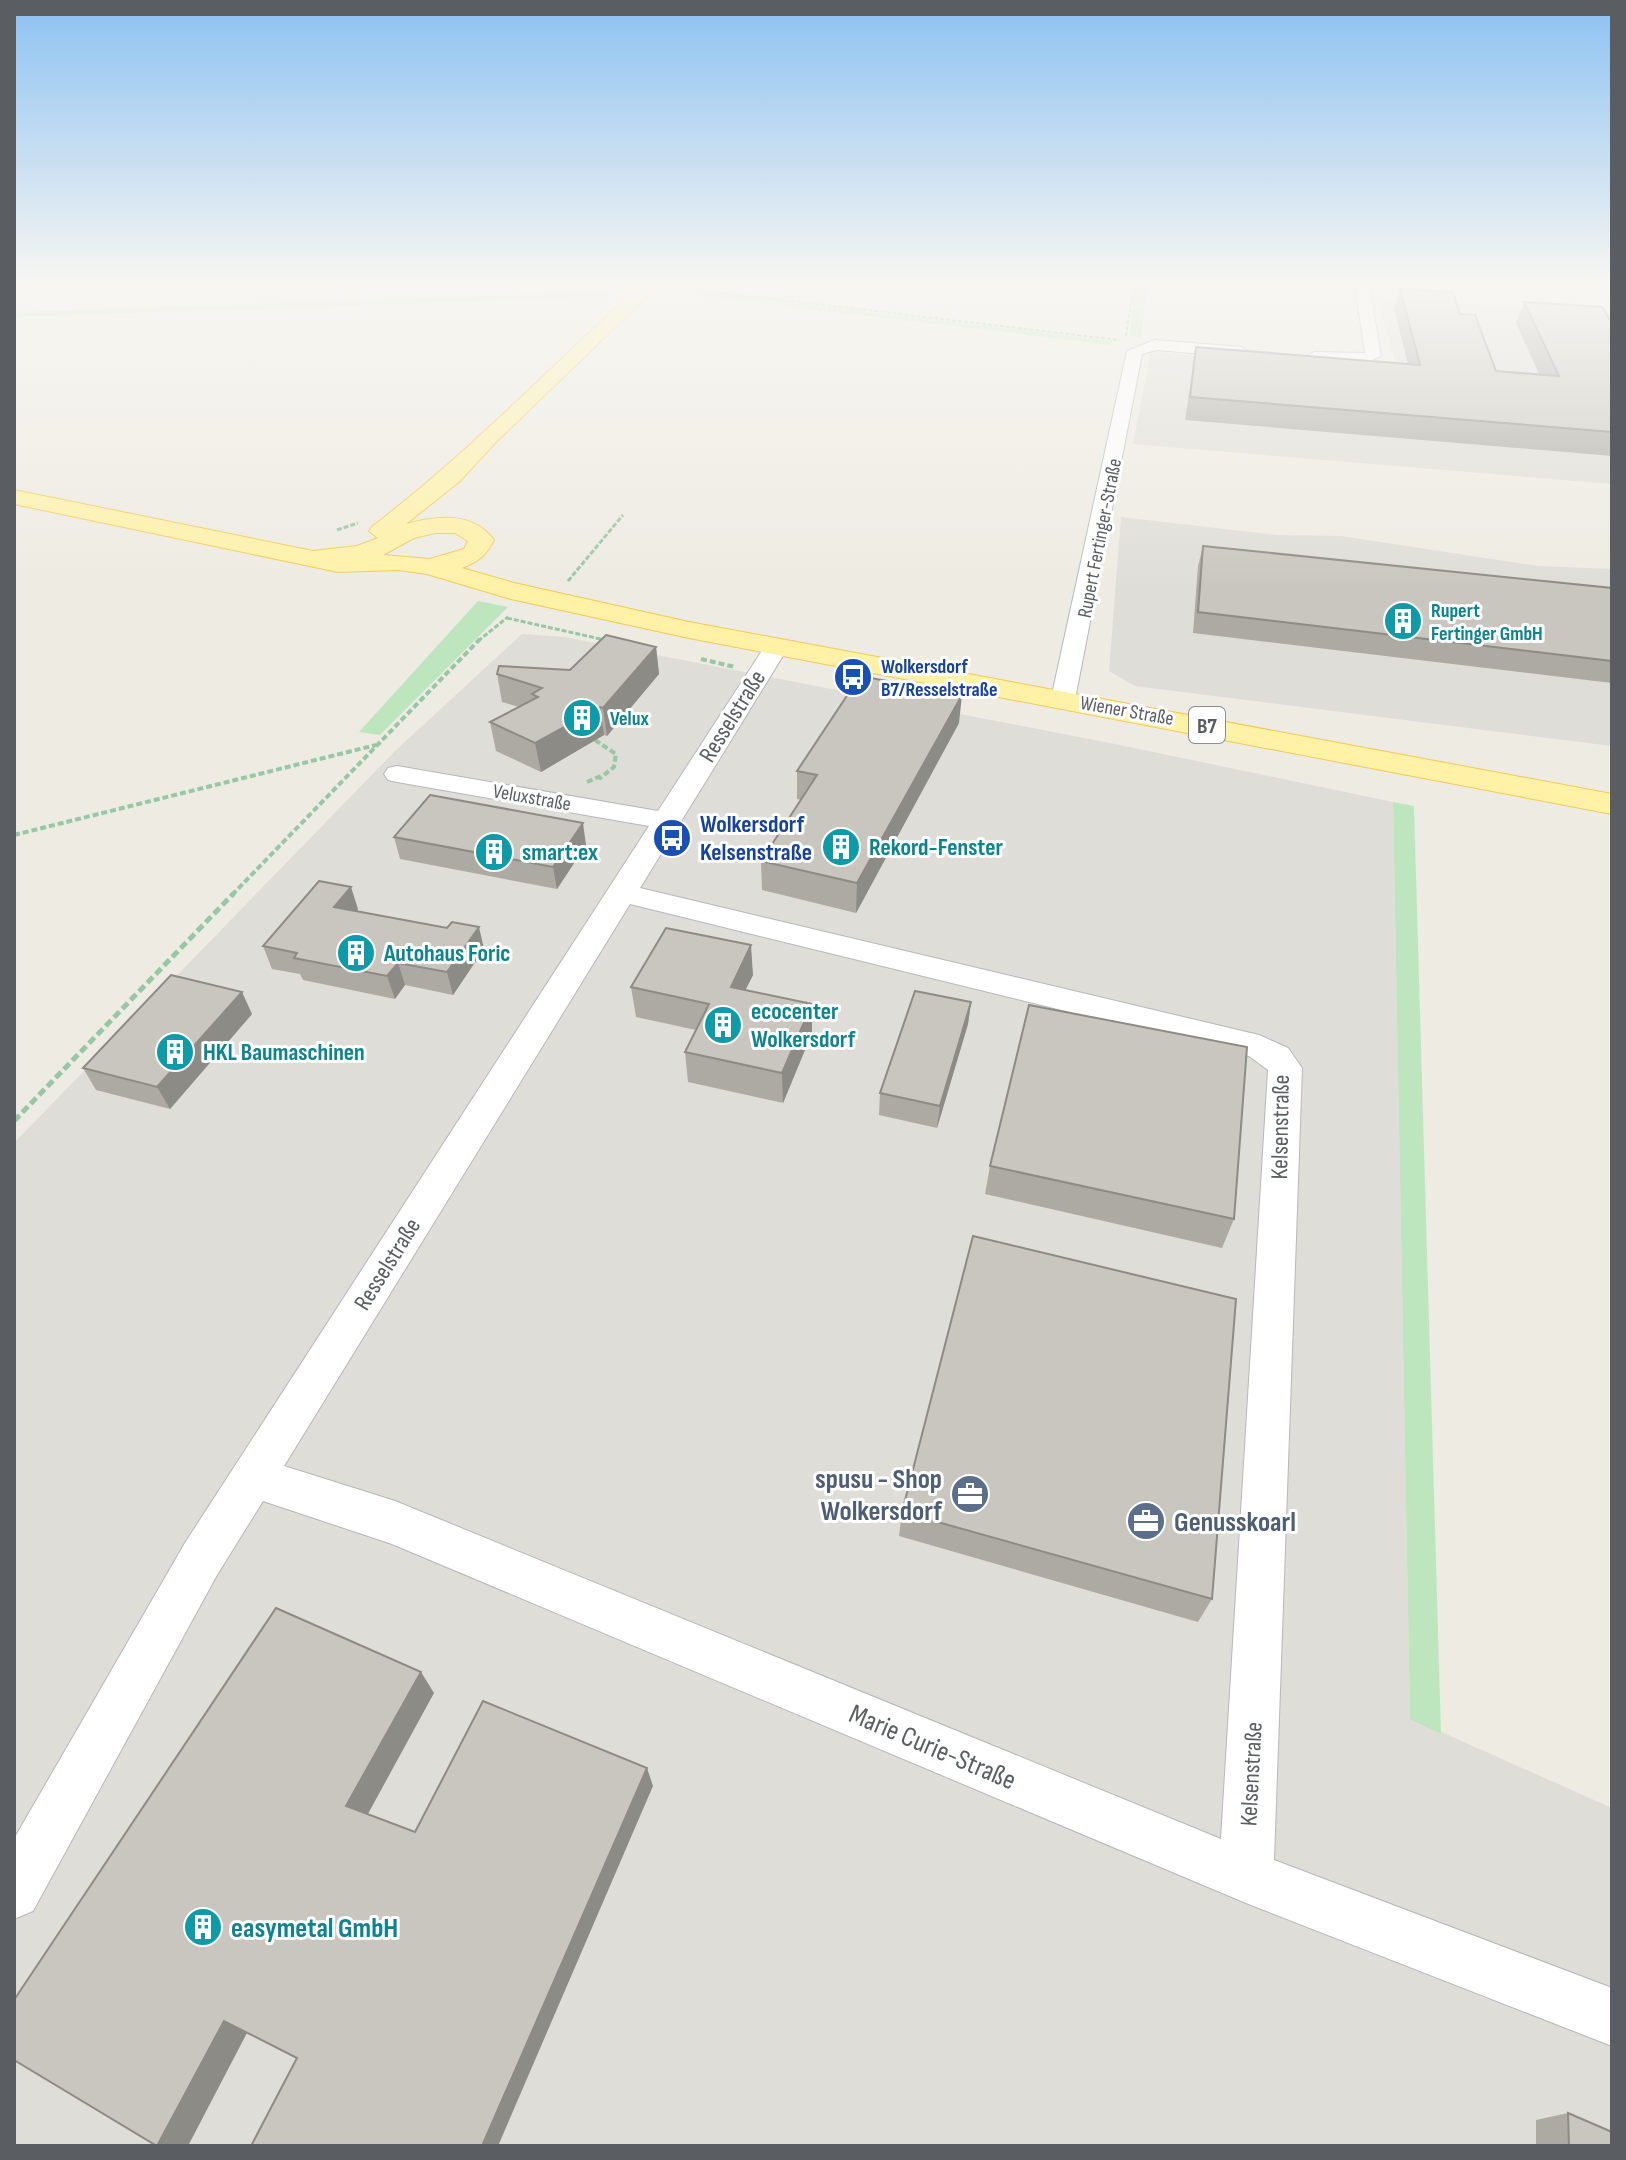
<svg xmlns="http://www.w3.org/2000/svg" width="1626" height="2160" font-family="'Sofia Sans Condensed',sans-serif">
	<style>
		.industrial { fill: #deddd7 }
		.green { fill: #bee6be }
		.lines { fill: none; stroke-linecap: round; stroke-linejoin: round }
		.minor-casing { stroke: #b5b8bd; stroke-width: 2 }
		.major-casing { stroke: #f4c955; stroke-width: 2 }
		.path-far3 { stroke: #97c7a4; stroke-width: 2; stroke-dasharray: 4 2; stroke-linecap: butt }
		.path-far2 { stroke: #97c7a4; stroke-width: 3; stroke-dasharray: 5 2; stroke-linecap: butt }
		.path-far1 { stroke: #97c7a4; stroke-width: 4; stroke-dasharray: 6 3; stroke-linecap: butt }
		.path { stroke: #97c7a4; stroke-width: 5; stroke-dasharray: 8 4; stroke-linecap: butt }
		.minor { fill: #fff; fill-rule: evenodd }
		.major { fill: #fff1a6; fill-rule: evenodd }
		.wall { fill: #adaaa4 }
		.shaded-wall { fill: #8d8b86 }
		.building { fill: #c9c6bf; stroke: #8d8b86; stroke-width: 2 }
		.labels { text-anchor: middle; stroke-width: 6; stroke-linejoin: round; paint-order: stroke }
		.far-street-label { font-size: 20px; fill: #5a5e63; stroke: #fff }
		.far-culture-label { font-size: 20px; font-weight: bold; fill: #0d838f; stroke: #fff; text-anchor: start }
		.far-transit-label { font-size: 20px; font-weight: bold; fill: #164399; stroke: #fff; text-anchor: start }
		.shield { fill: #fff; stroke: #8c8e92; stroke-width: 2 }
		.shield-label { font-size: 22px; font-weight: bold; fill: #5a5e63 }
		.street-label { font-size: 24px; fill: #5a5e63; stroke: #fff }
		.transit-label { font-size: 24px; font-weight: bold; fill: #164399; stroke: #fff; text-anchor: start }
		.culture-label { font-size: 24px; font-weight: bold; fill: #0d838f; stroke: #fff; text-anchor: start }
		.near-service-label { font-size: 28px; font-weight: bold; fill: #4e5e75; stroke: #fff; text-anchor: end }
		.near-street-label { font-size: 28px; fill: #5a5e63; stroke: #fff }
		.near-culture-label { font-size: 28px; font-weight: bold; fill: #0d838f; stroke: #fff; text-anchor: start }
	</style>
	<rect width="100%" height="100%" fill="#eeebe2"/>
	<g class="industrial">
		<polygon points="1377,296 1612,316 1612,484 1133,444 1151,352 1398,372"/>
		<polygon points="1121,517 1277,535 1341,536 1538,566 1612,569 1612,746 1135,686 1109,671"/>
		<polygon points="522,634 564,637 1115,744 1393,802 1410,1718 1612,1808 1612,2146 14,2146 14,1143 395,751"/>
	</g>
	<g class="green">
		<polygon points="1136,285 1147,285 1141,337 1129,336"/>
		<polygon points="607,292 602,297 14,317 14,312"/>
		<polygon points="705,292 1112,341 1111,345 702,296"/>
		<polygon points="478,601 508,607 380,735 359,732"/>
		<polygon points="1393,802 1414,806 1441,1734 1410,1719"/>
	</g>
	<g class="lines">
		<g class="minor-casing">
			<g id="minor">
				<polygon points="1355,285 1369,285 1381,356 1360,365 1308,360 1306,357 1314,352 1365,353"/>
				<polygon points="1155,340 1241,347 1249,352 1241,357 1156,350 1142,354 1075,699 1072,704 1054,704 1051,699 1127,351"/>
				<path d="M777 639 789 646 640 888 1259 1035 1288 1048 1302 1068 1274 1860 1612 1988V2046L1246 1903 392 1544 263 1501 217 1575 33 1911 14 1919V1839L185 1543 649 826 397 782 388 780 384 774 388 768 397 766 658 811 765 646ZM630 904 1249 1056 1268 1070 1221 1839 395 1501 284 1466Z"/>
			</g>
		</g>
		<g class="major-casing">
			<path id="major" d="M640 285H659L495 443 460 481 406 524C436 516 473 511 494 540 485 557 479 561 462 568L514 583 689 622 1612 794V814L689 638 511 599 427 574 398 570 338 572 14 504V490L313 551 357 546 378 538 369 531 373 526C468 453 552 366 640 285ZM435 533H455L468 541 464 549 430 559 383 555 414 538Z"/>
		</g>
		<g class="path-far3">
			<polyline points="672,287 1119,340"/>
			<polyline points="1126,336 1134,285"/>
		</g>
		<g class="path-far2">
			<polyline points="337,530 358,523"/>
			<polyline points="568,581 623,515"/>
			<polyline points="507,618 605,640"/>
			<polyline points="478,641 508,617"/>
		</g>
		<g class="path-far1">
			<polyline points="701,659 735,667"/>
			<polyline points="595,740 616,754 614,767 599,779"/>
			<polyline points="587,782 601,776"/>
			<polyline points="14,835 376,745"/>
			<polyline points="232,895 480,639"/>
		</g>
		<polyline class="path" points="14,1121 234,893"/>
		<use href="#minor" class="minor"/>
		<use href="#major" class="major"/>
	</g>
	<g class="wall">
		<polygon points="1400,289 1460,314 1496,371 1539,374 1516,323 1524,302 1612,323 1612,456 1185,420 1196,347 1408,364 1394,309"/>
		<polygon points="1203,546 1612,588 1612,683 1193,633 1198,566"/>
		<polygon points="656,647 659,674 607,736 604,735 541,772 496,751 490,722 519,707 502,702 497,674 570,670"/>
		<polygon points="959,723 856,913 762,890 761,861 801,800 797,799 797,771"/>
		<polygon points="394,837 586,845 557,889 400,859"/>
		<polygon points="358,909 357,911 484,949 453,995 405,985 395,999 303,980 300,974 272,969 263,946"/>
		<polygon points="753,975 745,990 812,1033 783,1103 688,1082 685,1052 696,1030 636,1017 631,987"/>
		<polygon points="971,1002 968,1024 937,1128 879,1115 880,1093"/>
		<polygon points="252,1014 170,1109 96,1090 83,1068"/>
		<polygon points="990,1166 1234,1219 1222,1248 985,1194"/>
		<polygon points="902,1512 1212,1599 1198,1622 899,1536"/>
		<polygon points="1568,2113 1612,2146 1536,2146 1536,2120"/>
	</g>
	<g class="shaded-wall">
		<polygon points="656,647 659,674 607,736 603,708"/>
		<polygon points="962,695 959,723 856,913 857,883"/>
		<polygon points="600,707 604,735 541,772 535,743"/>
		<polygon points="583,823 586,845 557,889 553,867"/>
		<polygon points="351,887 358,909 342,929 334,907"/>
		<polygon points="479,927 484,949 453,995 447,972"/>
		<polygon points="751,945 753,975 732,1017 731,987"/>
		<polygon points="398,963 405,985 395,999 387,976"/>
		<polygon points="242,992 252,1014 170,1109 157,1087"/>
		<polygon points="971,1002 968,1024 937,1128 940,1106"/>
		<polygon points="812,1004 812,1033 783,1103 782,1073"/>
		<polygon points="421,1672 434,1693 363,1823 346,1806"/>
		<polygon points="647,1768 653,1786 498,2146 482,2146"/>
		<polygon points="224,2021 248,2031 188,2146 157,2146"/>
	</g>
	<g class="building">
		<polygon points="1400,289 1453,292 1460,314 1475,315 1496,371 1559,376 1524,302 1602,307 1612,323 1612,432 1190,397 1196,347 1420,365"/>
		<polygon points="1203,546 1612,588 1612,661 1198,612"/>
		<polygon points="606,635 656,647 603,708 600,707 535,743 490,722 538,697 532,694 542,688 497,674 499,666 570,670"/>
		<polygon points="860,676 962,695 857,883 761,861 817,775 797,771"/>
		<polygon points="430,795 583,823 553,867 394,837"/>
		<polygon points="319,881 351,887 334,907 447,928 452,922 479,927 447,972 398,963 387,976 294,958 297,953 263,946"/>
		<polygon points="666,928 751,945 731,987 812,1004 782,1073 685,1052 709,1004 631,987"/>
		<polygon points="171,975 242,992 157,1087 83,1068"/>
		<polygon points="915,991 971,1002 940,1106 880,1093"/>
		<polygon points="1029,1005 1247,1047 1234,1219 990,1166"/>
		<polygon points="973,1236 1236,1299 1212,1599 902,1512"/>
		<polygon points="276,1608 421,1672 346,1806 415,1832 483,1701 647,1768 482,2146 251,2146 297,2058 224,2021 157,2146 14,2060 14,2000"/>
		<polygon points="1568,2113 1612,2132 1612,2146 1569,2146"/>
	</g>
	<linearGradient id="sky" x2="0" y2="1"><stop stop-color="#8bc1f1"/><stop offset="0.48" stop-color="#f7f6f2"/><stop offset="1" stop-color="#f7f6f2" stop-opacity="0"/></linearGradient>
	<rect width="1626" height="588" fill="url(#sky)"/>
	<defs>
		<g id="building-disc" transform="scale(2)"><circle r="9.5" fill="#0f9aa8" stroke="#fff"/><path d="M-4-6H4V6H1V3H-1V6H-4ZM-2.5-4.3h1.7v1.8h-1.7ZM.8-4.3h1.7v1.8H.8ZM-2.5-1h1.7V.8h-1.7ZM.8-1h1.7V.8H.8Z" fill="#fff"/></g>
		<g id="bus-disc" transform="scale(2)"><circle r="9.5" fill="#1a4fb4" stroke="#fff"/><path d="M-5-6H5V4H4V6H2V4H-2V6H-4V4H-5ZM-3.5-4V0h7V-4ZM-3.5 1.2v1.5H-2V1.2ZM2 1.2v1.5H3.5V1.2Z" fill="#fff"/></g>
		<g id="office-disc" transform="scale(2)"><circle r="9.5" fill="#5c6f8a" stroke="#fff"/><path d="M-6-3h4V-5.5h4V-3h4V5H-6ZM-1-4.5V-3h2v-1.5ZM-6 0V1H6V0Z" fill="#fff"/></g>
	</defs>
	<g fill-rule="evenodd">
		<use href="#building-disc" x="1403" y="621"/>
		<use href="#bus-disc" x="853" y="677"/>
		<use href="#building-disc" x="582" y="718"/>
		<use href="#bus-disc" x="672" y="838"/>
		<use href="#building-disc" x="841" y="847"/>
		<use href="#building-disc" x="494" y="852"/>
		<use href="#building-disc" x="356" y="953"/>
		<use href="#building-disc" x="723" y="1025"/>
		<use href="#building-disc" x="175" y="1052"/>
		<use href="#office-disc" x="970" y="1494"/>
		<use href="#office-disc" x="1146" y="1521"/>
		<use href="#building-disc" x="203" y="1927"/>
	</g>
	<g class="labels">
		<g class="far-street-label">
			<text transform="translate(1099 538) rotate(-79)" y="7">Rupert Fertinger-Straße</text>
			<text transform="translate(1127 710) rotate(10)" y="7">Wiener Straße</text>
			<text transform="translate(532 797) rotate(10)" y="7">Veluxstraße</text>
		</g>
		<g class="far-culture-label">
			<text x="1431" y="617">Rupert<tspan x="1431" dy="23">Fertinger GmbH</tspan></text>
			<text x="610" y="725">Velux</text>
		</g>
		<g class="far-transit-label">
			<text x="881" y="673">Wolkersdorf<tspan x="881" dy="23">B7/Resselstraße</tspan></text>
		</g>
		<rect class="shield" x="1189" y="707" width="36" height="36" rx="6"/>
		<g class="shield-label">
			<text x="1207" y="733">B7</text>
		</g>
		<g class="street-label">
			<text transform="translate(732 716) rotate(-58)" y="8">Resselstraße</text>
			<text transform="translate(1280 1127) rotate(-89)" y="8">Kelsenstraße</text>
			<text transform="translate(387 1264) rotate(-58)" y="8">Resselstraße</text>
			<text transform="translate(1251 1774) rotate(-87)" y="8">Kelsenstraße</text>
		</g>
		<g class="transit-label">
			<text x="700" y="832">Wolkersdorf<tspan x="700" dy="28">Kelsenstraße</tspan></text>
		</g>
		<g class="culture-label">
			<text x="869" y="855">Rekord-Fenster</text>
			<text x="522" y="860">smart:ex</text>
			<text x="384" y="961">Autohaus Foric</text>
			<text x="751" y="1019">ecocenter<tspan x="751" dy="28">Wolkersdorf</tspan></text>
			<text x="203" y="1060">HKL Baumaschinen</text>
		</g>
		<g class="near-service-label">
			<text x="942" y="1488">spusu - Shop<tspan x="942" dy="32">Wolkersdorf</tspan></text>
			<text x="1174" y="1531" text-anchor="start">Genusskoarl</text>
		</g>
		<g class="near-street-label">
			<text transform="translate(933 1746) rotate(23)" y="10">Marie Curie-Straße</text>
		</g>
		<g class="near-culture-label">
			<text x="231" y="1937">easymetal GmbH</text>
		</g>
	</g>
	<rect width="1626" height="2160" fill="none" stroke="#5a5e63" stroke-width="32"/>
</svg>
